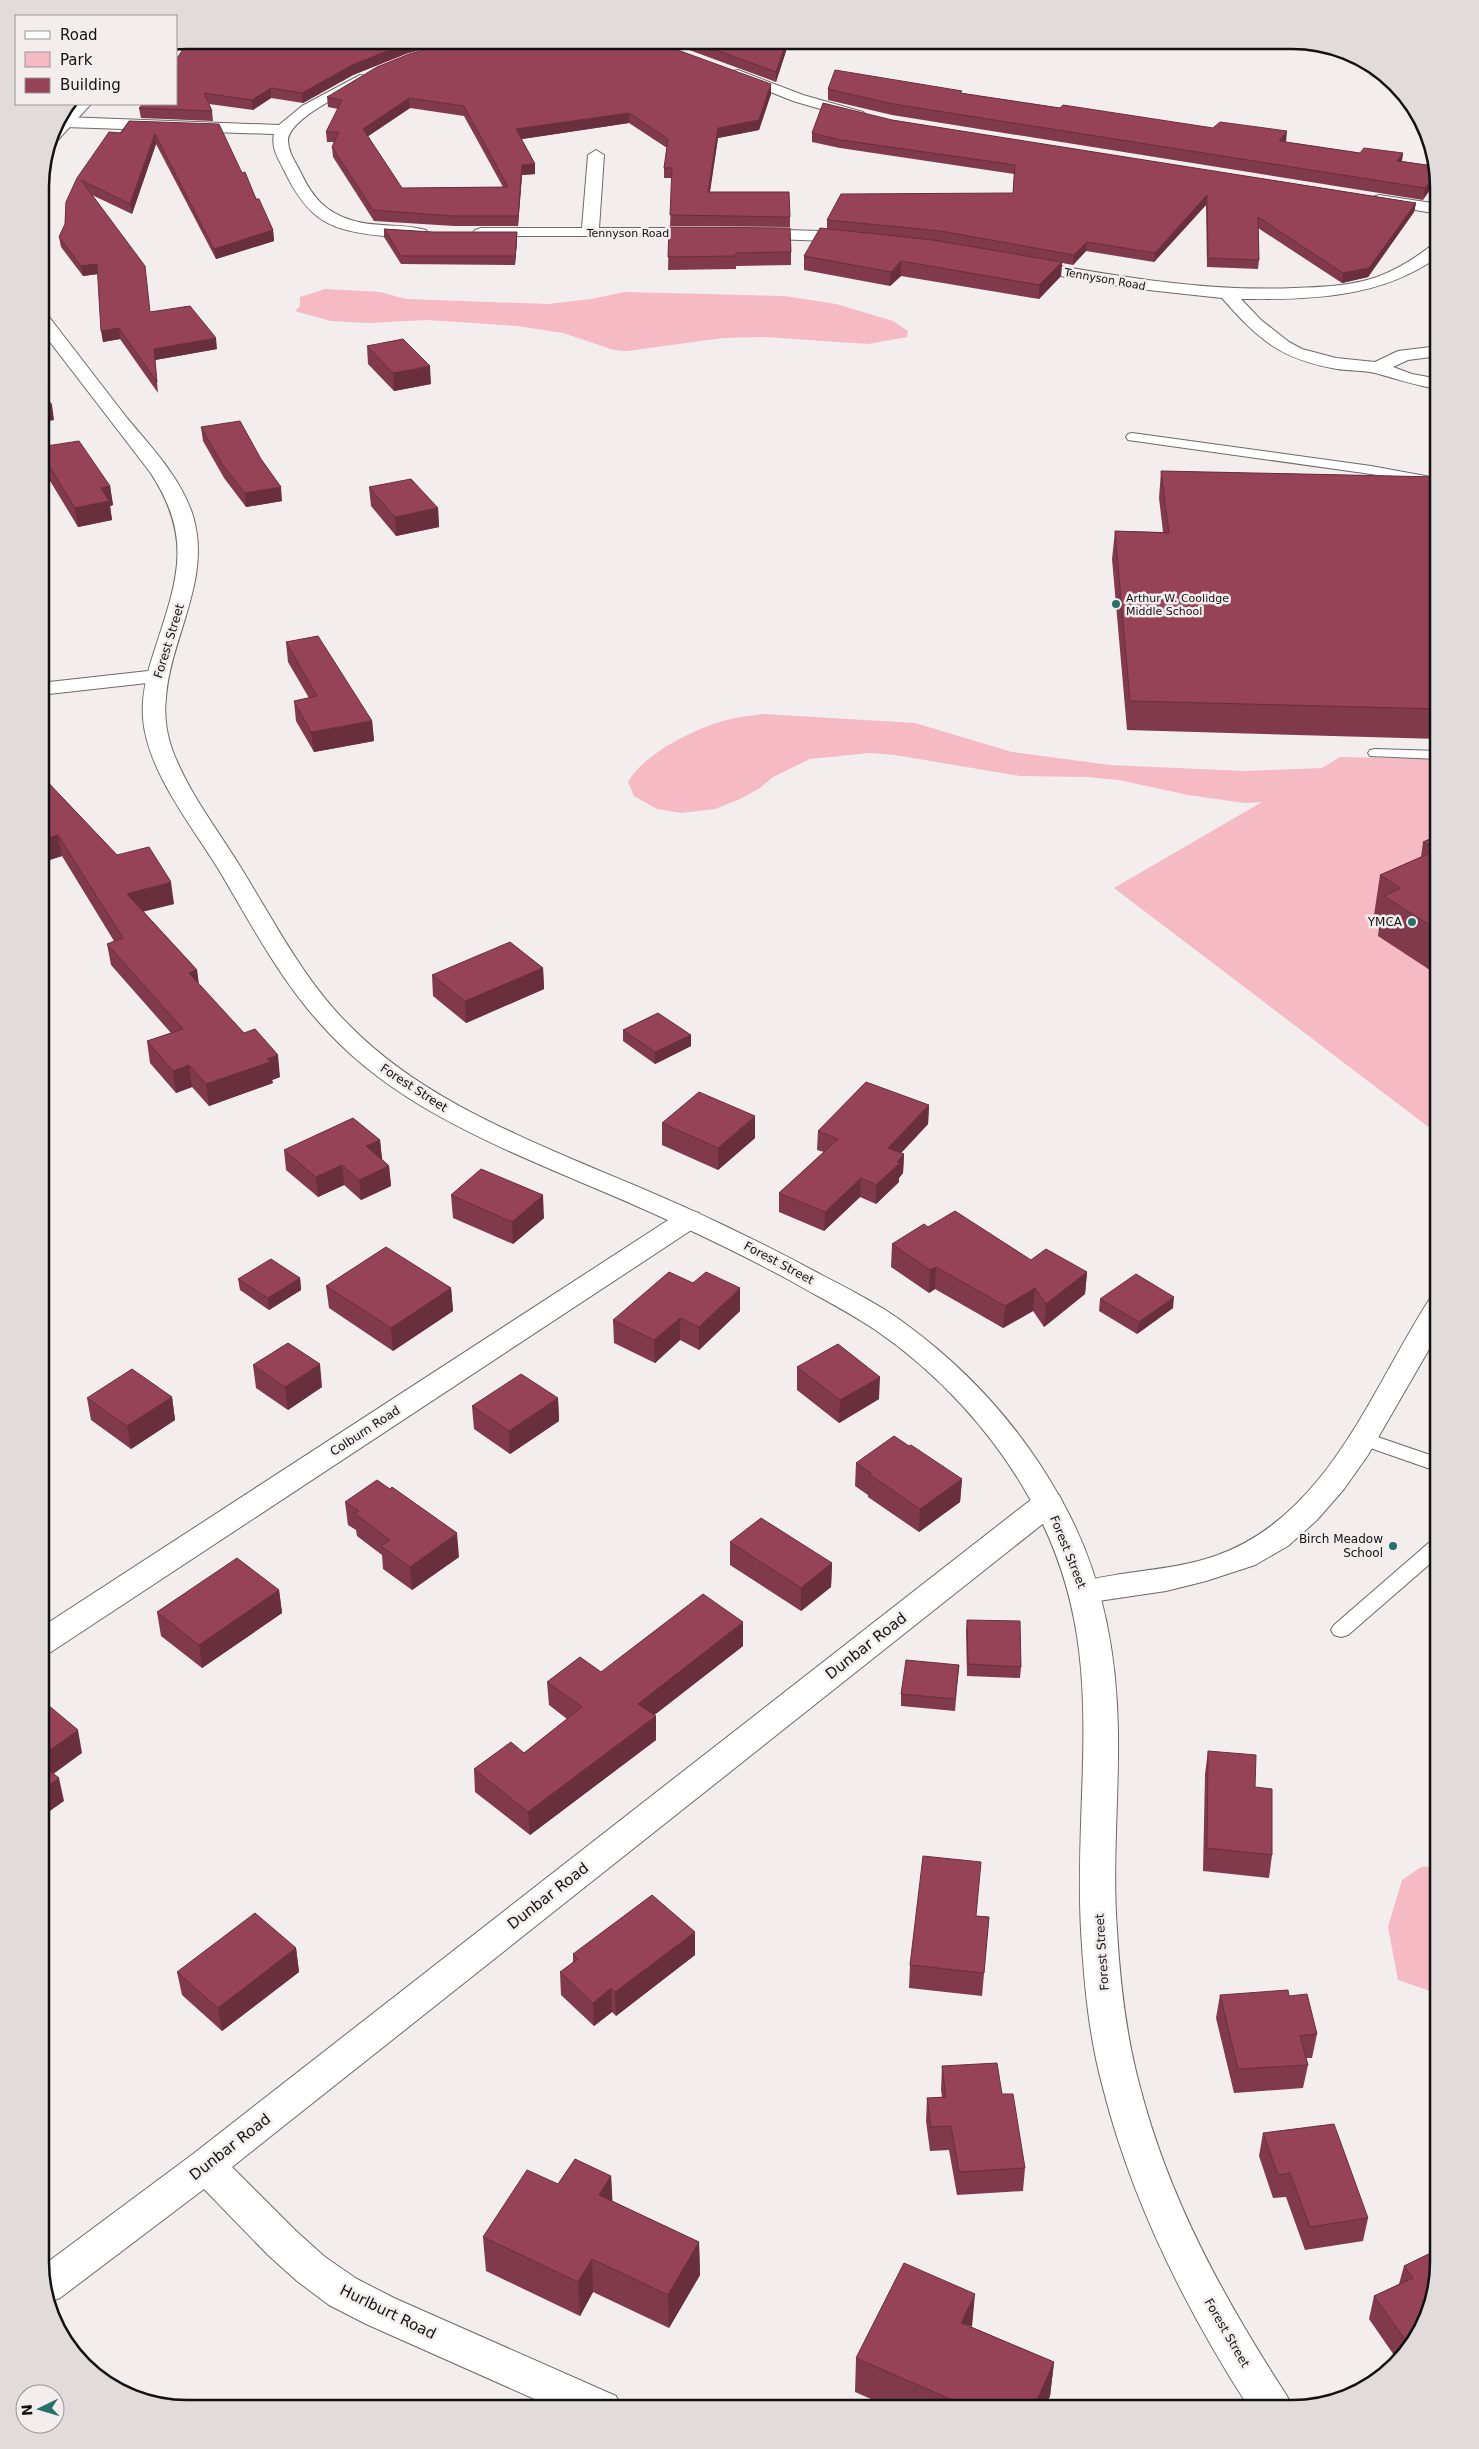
<svg xmlns="http://www.w3.org/2000/svg" width="1479" height="2449" font-family="'DejaVu Sans',sans-serif">
	<style>
		.green { fill: #f5bac4 }
		.lines { fill: none; stroke-linecap: round; stroke-linejoin: round }
		.service-casing { stroke: #6e6969; stroke-width: 2 }
		.minor-casing { stroke: #6e6969; stroke-width: 2 }
		.tertiary-casing { stroke: #6e6969; stroke-width: 2 }
		.service { fill: #fff; fill-rule: evenodd }
		.minor { fill: #fff; fill-rule: evenodd }
		.tertiary { fill: #fff; fill-rule: evenodd }
		.wall { fill: #813a4b; fill-rule: evenodd }
		.shaded-wall { fill: #692f3d }
		.building { fill: #964357; stroke: #692f3d; fill-rule: evenodd }
		.poi-dot { fill: #28716a; stroke: #f3edee; stroke-width: 2 }
		.labels { text-anchor: middle; stroke-width: 5; stroke-linejoin: round; paint-order: stroke }
		.far-street-label { font-size: 11px; fill: #131111; stroke: #f3edee }
		.far-poi-label { font-size: 11px; fill: #131111; stroke: #f3edee; text-anchor: start }
		.street-label { font-size: 12px; fill: #131111; stroke: #f3edee }
		.poi-label { font-size: 12px; fill: #131111; stroke: #f3edee; text-anchor: end }
		.near-street-label { font-size: 15px; fill: #131111; stroke: #f3edee }
		.rim { fill: none; stroke: #131111; stroke-width: 2.5 }
	</style>
	<rect width="100%" height="100%" fill="#f3edee"/>
	<g class="green">
		<polygon points="325,289 380,292 406,299 548,304 591,299 625,292 785,296 836,304 893,321 908,331 907,337 868,344 765,337 723,338 627,351 614,350 563,333 517,326 427,320 369,323 331,321 295,311 300,306 300,297"/>
		<path d="M764 714 915 723 1012 752 1110 765 1245 771 1322 768 1340 757 1439 759V1135L1114 888 1262 802 1245 803 1188 795 1119 780 1086 777 1020 776 895 755 870 753 810 759 773 777 760 788 740 799 715 809 681 813 657 809 634 796 628 782C644 754 692 730 723 721 736 717 750 716 764 714Z"/>
		<polygon points="1439,1866 1439,1994 1398,1980 1388,1927 1402,1880 1421,1867"/>
	</g>
	<g class="lines">
		<g class="service-casing">
			<g id="service">
				<polygon points="1132,433 1371,466 1431,477 1437,481 1431,485 1371,474 1128,440 1126,437 1128,434"/>
				<polygon points="1375,749 1439,751 1439,759 1370,756 1368,753 1370,750"/>
				<polygon points="1363,1432 1439,1458 1439,1472 1356,1443 1353,1438 1356,1433"/>
				<polygon points="1439,1538 1439,1556 1348,1635 1341,1637 1334,1635 1331,1630 1334,1625 1432,1540"/>
			</g>
		</g>
		<g class="minor-casing">
			<g id="minor">
				<polygon points="738,70 803,95 863,112 866,115 858,120 793,101 733,77 731,74 733,71"/>
				<path d="M360 75 365 76 367 79 365 82C347 92 290 118 288 140 288 153 297 164 302 175 313 198 326 212 351 220 375 228 401 223 426 230L428 233 426 236C413 240 397 237 384 236 329 231 308 220 284 170 278 158 271 148 274 134L65 127 57 122 65 117 279 125 302 106Z"/>
				<polygon points="596,150 604,155 599,228 708,228 714,230 716,233 714,236 475,236 473,233 475,230 481,228 582,228 588,155"/>
				<polygon points="1379,195 1439,204 1439,214 1373,203 1371,200 1373,197"/>
				<polygon points="753,229 852,232 858,233 860,237 858,241 852,242 747,238 745,234 747,230"/>
				<path d="M1439 243V256C1382 298 1310 300 1241 299L1261 320 1289 342 1302 349 1336 358 1375 362 1398 351 1439 346V356L1408 360 1393 367 1412 374 1439 379V389C1417 386 1397 379 1375 373 1363 370 1350 371 1337 369 1280 359 1259 340 1222 298L1130 288 1026 270 1020 269 1018 265 1020 261 1026 260C1115 276 1204 292 1294 288 1322 287 1351 286 1377 277 1398 269 1416 258 1433 244Z"/>
				<polygon points="157,670 165,671 168,676 165,681 40,695 40,683"/>
				<polygon points="689,1210 699,1213 703,1219 699,1225 51,1652 40,1656 40,1628 679,1213"/>
				<path d="M1439 1298V1332L1368 1455 1344 1489 1317 1520 1288 1546 1255 1565 1206 1581 1166 1591 1085 1603 1074 1600 1069 1592 1074 1584C1120 1570 1169 1572 1215 1556 1327 1517 1370 1392 1429 1300Z"/>
				<polygon points="1048,1492 1059,1495 1063,1503 1059,1511 232,2167 296,2231 325,2257 357,2279 394,2298 616,2396 622,2409 557,2409 366,2324 329,2305 297,2281 268,2255 204,2189 60,2298 49,2302 41,2267 193,2154 1037,1495"/>
			</g>
		</g>
		<g class="tertiary-casing">
			<g id="tertiary">
				<polygon points="75,104 91,104 54,144 48,145 51,130"/>
				<path d="M40 312 46 313C73 348 100 383 127 418 152 448 181 478 193 516 212 579 171 636 166 697 164 714 166 732 172 749 187 790 215 826 238 863 273 919 303 980 350 1026 419 1096 512 1133 600 1171 674 1201 746 1234 816 1272 847 1288 879 1304 907 1325 971 1372 1025 1433 1063 1503 1102 1573 1117 1652 1118 1732 1119 1798 1112 1864 1117 1930 1120 1982 1126 2036 1140 2087 1169 2199 1224 2299 1287 2396L1293 2409H1250C1186 2310 1132 2202 1103 2088 1089 2037 1084 1983 1081 1930 1073 1774 1112 1646 1030 1499 993 1432 937 1372 874 1329 847 1311 817 1296 789 1280 721 1243 650 1211 578 1181 489 1143 395 1104 328 1032 283 985 252 926 219 870 192 826 147 771 143 718 141 694 148 669 156 646 178 578 193 537 150 472L40 329Z"/>
			</g>
		</g>
		<use href="#service" class="service"/>
		<use href="#minor" class="minor"/>
		<use href="#tertiary" class="tertiary"/>
	</g>
	<g class="wall">
		<polygon points="189,40 461,40 408,53 353,75 303,103 271,98 253,110 209,104 212,111 213,121 141,118 139,108 176,104"/>
		<polygon points="645,40 787,40 787,48 776,82 681,47"/>
		<path d="M771 84V94L759 130 718 138 710 192 790 217V227L670 226 672 178H664V168L667 148 629 123 521 139 535 164V174L522 175 518 226H454L374 221 333 157 332 147 334 142H327L326 132 338 109 328 107 327 97ZM410 108 464 116 503 187 402 188 368 136Z"/>
		<polygon points="828,89 962,91 961,93 1360,153 1403,153 1402,161 1434,166 1423,200 892,115 828,100"/>
		<polygon points="892,120 1416,203 1414,212 1368,277 1342,283 1258,228 1259,260 1258,269 1207,267 1206,205 1154,262 1086,251 1073,265 1062,263 1061,276 1039,299 901,276 890,286 804,270 804,256 827,229 827,220 1013,193 1014,174 840,148 812,142 812,133"/>
		<polygon points="129,121 242,173 273,230 274,241 216,259 156,144 132,214 92,195 150,312 217,349 155,360 158,393 120,339 103,342 98,274 83,276 61,247 59,237 65,224 66,202"/>
		<polygon points="669,227 791,252 791,265 736,266 736,269 668,270"/>
		<polygon points="384,229 433,232 517,232 517,241 515,265 401,264 384,237"/>
		<polygon points="367,346 431,384 394,391 368,364"/>
		<polygon points="201,427 282,501 246,507 224,478 203,441"/>
		<polygon points="40,447 110,486 113,505 110,506 112,520 78,527 41,466"/>
		<polygon points="1161,471 1439,477 1439,739 1127,730 1112,559 1115,531 1163,532 1159,498"/>
		<polygon points="369,487 438,508 439,527 396,536 371,506"/>
		<polygon points="286,642 372,721 374,741 314,752 296,721 294,701 309,698 288,662"/>
		<polygon points="40,774 117,855 174,904 143,911 197,970 198,983 280,1077 272,1080 273,1083 209,1106 192,1087 176,1093 150,1063 147,1041 171,1033 111,965 107,944 114,941 62,856 40,863"/>
		<polygon points="1439,835 1439,976 1378,936 1380,919 1374,915 1380,875 1421,857 1423,842"/>
		<polygon points="543,968 544,989 466,1023 433,996 432,975"/>
		<polygon points="623,1030 691,1035 691,1046 655,1064 623,1041"/>
		<polygon points="929,1105 928,1124 901,1153 904,1154 903,1173 899,1178 899,1182 876,1204 860,1197 824,1231 779,1212 779,1193 824,1152 817,1150 818,1131"/>
		<polygon points="662,1123 755,1138 718,1170 662,1145"/>
		<polygon points="380,1140 382,1159 389,1166 391,1186 361,1200 344,1185 318,1197 286,1170 284,1150"/>
		<polygon points="451,1195 544,1218 513,1244 453,1218"/>
		<polygon points="928,1227 1031,1260 1087,1272 1085,1294 1044,1327 1033,1311 1003,1328 935,1289 929,1293 891,1267 892,1244"/>
		<polygon points="300,1278 301,1290 269,1310 240,1290 238,1279"/>
		<polygon points="326,1286 451,1288 453,1311 393,1351 329,1308"/>
		<polygon points="1100,1299 1173,1308 1137,1334 1099,1311"/>
		<polygon points="740,1311 699,1350 680,1340 655,1363 614,1343 613,1320"/>
		<polygon points="253,1365 322,1387 288,1410 256,1388"/>
		<polygon points="797,1367 879,1399 839,1423 797,1390"/>
		<polygon points="172,1397 175,1420 131,1449 91,1420 87,1398"/>
		<polygon points="558,1398 559,1421 510,1454 474,1429 472,1406"/>
		<polygon points="909,1446 962,1479 960,1502 919,1532 868,1497 868,1495 855,1486 856,1463"/>
		<polygon points="345,1502 459,1557 412,1590 383,1569 382,1555 357,1536 356,1530 348,1525"/>
		<polygon points="730,1542 832,1563 831,1587 801,1611 730,1565"/>
		<polygon points="279,1590 282,1613 202,1668 161,1636 157,1612"/>
		<polygon points="967,1620 1021,1667 1020,1678 967,1676 966,1631"/>
		<polygon points="743,1646 654,1715 656,1740 530,1835 475,1792 474,1769 524,1753 567,1719 549,1705 547,1682"/>
		<polygon points="959,1665 955,1711 901,1706 901,1694"/>
		<polygon points="1208,1751 1255,1787 1272,1855 1269,1878 1203,1871 1205,1774"/>
		<polygon points="977,1916 989,1917 982,1996 909,1988 910,1965"/>
		<polygon points="695,1932 695,1955 616,2016 612,2012 594,2026 561,1995 560,1972 573,1962 573,1954"/>
		<polygon points="296,1948 299,1972 222,2031 182,1995 177,1972"/>
		<polygon points="1220,1995 1289,1996 1317,2034 1312,2058 1306,2058 1308,2065 1303,2088 1234,2093 1216,2018"/>
		<polygon points="942,2066 1002,2094 1025,2168 1023,2191 957,2195 949,2150 930,2151 926,2121 927,2098 942,2097 941,2090"/>
		<polygon points="1263,2133 1368,2218 1363,2241 1305,2250 1286,2197 1273,2198 1259,2156"/>
		<polygon points="611,2176 612,2201 699,2242 700,2275 669,2328 593,2292 580,2316 486,2271 483,2237"/>
		<polygon points="1439,2249 1419,2336 1396,2358 1369,2319 1374,2296 1399,2284 1404,2266"/>
		<polygon points="972,2327 1054,2362 1050,2396 1044,2409 894,2409 855,2392 856,2358"/>
	</g>
	<g class="shaded-wall">
		<polygon points="419,40 461,40 408,53 353,75 303,103 302,93 352,65 407,43"/>
		<polygon points="787,40 787,48 776,82 776,72"/>
		<polygon points="771,84 771,94 759,130 718,138 708,203 708,192 718,128"/>
		<polygon points="271,88 271,98 253,110 252,100"/>
		<polygon points="409,98 410,108 364,139 363,129"/>
		<polygon points="629,113 629,123 516,140 516,129"/>
		<polygon points="1287,131 1286,142 1279,141"/>
		<polygon points="155,134 156,144 132,214 130,204"/>
		<polygon points="1403,153 1401,165 1397,161"/>
		<polygon points="535,164 535,174 522,175 518,226 518,216 522,165"/>
		<polygon points="1436,173 1437,180 1423,200 1425,188"/>
		<polygon points="1207,195 1206,205 1154,262 1155,253"/>
		<polygon points="1416,203 1414,212 1368,277 1342,283 1343,273"/>
		<polygon points="273,230 274,241 216,259 214,249"/>
		<polygon points="517,232 517,241 515,265 515,256"/>
		<polygon points="1087,242 1086,251 1073,265 1074,255"/>
		<polygon points="901,261 901,276 890,286 891,272"/>
		<polygon points="1062,262 1061,276 1039,299 1039,285"/>
		<polygon points="97,264 98,274 83,276 81,266"/>
		<polygon points="119,328 120,339 103,342 101,331"/>
		<polygon points="216,338 217,349 155,360 158,393 154,349"/>
		<polygon points="430,366 431,384 394,391 393,373"/>
		<polygon points="52,405 54,420 40,423 40,408"/>
		<polygon points="110,486 113,505 110,506 112,520 78,527 75,508 101,488"/>
		<polygon points="281,487 282,501 246,507 245,493"/>
		<polygon points="438,508 439,527 396,536 395,517"/>
		<polygon points="372,721 374,741 314,752 311,732"/>
		<polygon points="58,835 62,856 40,863 40,841"/>
		<polygon points="171,882 174,904 130,915 127,894"/>
		<polygon points="543,968 544,989 466,1023 465,1001"/>
		<polygon points="197,970 200,992 189,973"/>
		<polygon points="691,1035 691,1046 655,1064 655,1052"/>
		<polygon points="278,1055 280,1077 272,1080 273,1083 209,1106 206,1084 267,1059"/>
		<polygon points="189,1065 192,1087 176,1093 173,1071"/>
		<polygon points="929,1105 928,1124 888,1167 888,1148"/>
		<polygon points="755,1116 755,1138 718,1170 718,1148"/>
		<polygon points="380,1140 382,1160 366,1146"/>
		<polygon points="904,1154 903,1173 899,1178 899,1182 876,1204 876,1185"/>
		<polygon points="342,1165 344,1185 318,1197 316,1177"/>
		<polygon points="389,1166 391,1186 361,1200 359,1180"/>
		<polygon points="861,1178 860,1197 824,1231 825,1212"/>
		<polygon points="543,1195 544,1218 513,1244 512,1222"/>
		<polygon points="936,1267 935,1289 929,1293 930,1270"/>
		<polygon points="1087,1272 1085,1294 1044,1327 1046,1304"/>
		<polygon points="300,1278 301,1290 269,1310 268,1298"/>
		<polygon points="451,1288 453,1311 393,1351 391,1328"/>
		<polygon points="740,1288 740,1311 699,1350 699,1327"/>
		<polygon points="1035,1288 1033,1311 1003,1328 1005,1306"/>
		<polygon points="1174,1297 1173,1308 1137,1334 1139,1322"/>
		<polygon points="680,1318 680,1340 655,1363 654,1340"/>
		<polygon points="320,1364 322,1387 288,1410 285,1387"/>
		<polygon points="880,1377 879,1399 839,1423 840,1400"/>
		<polygon points="172,1397 175,1420 131,1449 127,1426"/>
		<polygon points="558,1398 559,1421 510,1454 509,1431"/>
		<polygon points="962,1479 960,1502 919,1532 920,1509"/>
		<polygon points="457,1533 459,1557 412,1590 410,1567"/>
		<polygon points="832,1563 831,1587 801,1611 801,1588"/>
		<polygon points="279,1590 282,1613 202,1668 199,1645"/>
		<polygon points="743,1622 743,1646 639,1727 638,1704"/>
		<polygon points="656,1716 656,1740 530,1835 528,1812"/>
		<polygon points="78,1730 82,1753 41,1783 40,1777 40,1757"/>
		<polygon points="59,1778 64,1801 40,1818 40,1791"/>
		<polygon points="695,1932 695,1955 616,2016 615,1992"/>
		<polygon points="296,1948 299,1972 222,2031 218,2008"/>
		<polygon points="611,1988 612,2012 594,2026 593,2003"/>
		<polygon points="611,2176 613,2210 599,2195"/>
		<polygon points="699,2242 700,2275 669,2328 668,2295"/>
		<polygon points="592,2259 593,2292 580,2316 578,2282"/>
		<polygon points="975,2294 972,2327 961,2323"/>
		<polygon points="1054,2362 1050,2396 1044,2409 1033,2409"/>
	</g>
	<g class="building">
		<polygon points="189,40 419,40 407,43 352,65 302,93 271,88 252,100 204,93 212,111 139,108 143,104 176,104 176,60"/>
		<path d="M480 40H631L672 48 771 84 759 120 718 128 708 192H789L790 217 670 215 672 168H664L668 139 629 113 516 129 535 164 522 165 518 216H453L373 210 332 147 339 132H326L342 100 327 97 377 67 409 54 438 46ZM409 98 464 106 508 187 402 188 363 129Z"/>
		<polygon points="689,40 787,40 776,72"/>
		<polygon points="835,70 962,91 960,93 1060,108 1063,105 1213,128 1220,122 1287,131 1279,141 1360,153 1364,148 1403,153 1397,161 1434,166 1436,173 1425,188 893,104 828,89"/>
		<polygon points="823,103 892,120 1416,203 1369,268 1343,273 1258,217 1259,260 1208,258 1207,195 1155,253 1087,242 1074,255 941,231 827,220 841,194 1013,193 1015,165 841,140 812,133"/>
		<polygon points="129,121 219,124 242,173 245,172 256,199 259,199 273,230 214,249 155,134 130,204 81,180 145,266 150,312 190,306 216,338 154,349 157,382 119,328 101,331 97,264 81,266 59,237 65,224 66,202 77,178 109,132 121,133"/>
		<polygon points="669,227 790,228 791,252 736,253 736,256 668,257"/>
		<polygon points="820,228 933,240 1062,262 1039,285 901,261 891,272 804,256"/>
		<polygon points="384,229 433,232 517,232 515,256 401,256"/>
		<polygon points="403,339 430,366 393,373 367,346"/>
		<polygon points="40,389 52,405 40,408"/>
		<polygon points="240,421 261,459 281,487 245,493 222,464 201,427"/>
		<polygon points="79,441 110,486 101,488 109,501 75,508 40,451 40,447"/>
		<polygon points="1161,471 1439,477 1439,709 1130,701 1115,531 1169,533"/>
		<polygon points="411,479 438,508 395,517 369,487"/>
		<polygon points="318,636 372,721 311,732 294,701 317,696 286,642"/>
		<polygon points="40,774 117,855 149,847 171,882 127,894 197,970 189,973 244,1033 255,1029 278,1055 267,1059 270,1062 206,1084 189,1065 173,1071 147,1041 183,1029 107,944 123,938 58,835 40,841 40,809 42,809 40,806"/>
		<polygon points="1439,835 1439,931 1384,896 1401,888 1380,875 1437,850 1423,842"/>
		<polygon points="510,942 543,968 465,1001 432,975"/>
		<polygon points="658,1013 691,1035 655,1052 623,1030"/>
		<polygon points="866,1082 929,1105 888,1148 904,1154 897,1162 900,1163 876,1185 861,1178 825,1212 779,1193 838,1139 818,1131"/>
		<polygon points="699,1092 755,1116 718,1148 662,1123"/>
		<polygon points="353,1118 380,1140 366,1146 389,1166 359,1180 342,1165 316,1177 284,1150"/>
		<polygon points="481,1169 543,1195 512,1222 451,1195"/>
		<polygon points="955,1211 1031,1260 1046,1249 1087,1272 1046,1304 1035,1288 1005,1306 936,1267 930,1270 892,1244 924,1224 928,1227"/>
		<polygon points="386,1247 451,1288 391,1328 326,1286"/>
		<polygon points="271,1259 300,1278 268,1298 238,1279"/>
		<polygon points="669,1272 693,1283 706,1272 740,1288 699,1327 680,1318 654,1340 613,1320"/>
		<polygon points="1136,1274 1174,1297 1139,1322 1100,1299"/>
		<polygon points="288,1343 320,1364 285,1387 253,1365"/>
		<polygon points="838,1344 880,1377 840,1400 797,1367"/>
		<polygon points="132,1369 172,1397 127,1426 87,1398"/>
		<polygon points="521,1374 558,1398 509,1431 472,1406"/>
		<polygon points="894,1436 909,1446 911,1445 962,1479 920,1509 869,1474 871,1473 856,1463"/>
		<polygon points="377,1480 390,1489 392,1487 457,1533 410,1567 381,1546 390,1540 354,1513 359,1511 345,1502"/>
		<polygon points="761,1518 832,1563 801,1588 730,1542"/>
		<polygon points="237,1558 279,1590 199,1645 157,1612"/>
		<polygon points="703,1594 743,1622 638,1704 656,1716 528,1812 474,1769 511,1742 524,1753 582,1707 547,1682 580,1657 601,1672"/>
		<polygon points="967,1620 1020,1621 1021,1667 968,1664"/>
		<polygon points="906,1660 959,1665 955,1699 901,1694"/>
		<polygon points="42,1700 78,1730 40,1757 40,1702"/>
		<polygon points="1208,1751 1256,1755 1255,1787 1272,1789 1272,1855 1207,1848"/>
		<polygon points="40,1763 59,1778 40,1791"/>
		<polygon points="923,1856 981,1862 976,1916 989,1917 984,1973 910,1965"/>
		<polygon points="652,1895 695,1932 615,1992 611,1988 593,2003 560,1972 578,1959 573,1954"/>
		<polygon points="255,1913 296,1948 218,2008 177,1972"/>
		<polygon points="1288,1990 1289,1996 1307,1994 1317,2034 1300,2036 1308,2065 1238,2069 1220,1995"/>
		<polygon points="997,2063 1002,2094 1013,2094 1025,2168 959,2172 951,2126 931,2127 927,2098 946,2097 942,2066"/>
		<polygon points="1334,2124 1368,2218 1310,2227 1290,2173 1278,2175 1263,2133"/>
		<polygon points="575,2159 611,2176 599,2195 699,2242 668,2295 592,2259 578,2282 483,2237 527,2170 558,2184"/>
		<polygon points="1439,2249 1439,2262 1419,2336 1409,2345 1374,2296 1413,2278 1404,2266"/>
		<polygon points="904,2263 975,2294 961,2323 1054,2362 1033,2409 973,2409 856,2358"/>
	</g>
	<g class="poi-dot">
		<circle cx="1116" cy="604" r="5"/>
		<circle cx="1412" cy="922" r="5"/>
		<circle cx="1393" cy="1546" r="5"/>
	</g>
	<g class="labels">
		<g class="far-street-label">
			<text x="628" y="237">Tennyson Road</text>
			<text transform="translate(1105 279) rotate(10)" y="4">Tennyson Road</text>
		</g>
		<g class="far-poi-label">
			<text x="1126" y="602">Arthur W. Coolidge<tspan x="1126" dy="13">Middle School</tspan></text>
		</g>
		<g class="street-label">
			<text transform="translate(169 641) rotate(-73)" y="4">Forest Street</text>
			<text transform="translate(414 1088) rotate(33)" y="4">Forest Street</text>
			<text transform="translate(779 1263) rotate(28)" y="4">Forest Street</text>
			<text transform="translate(365 1431) rotate(-33)" y="4">Colburn Road</text>
			<text transform="translate(1068 1552) rotate(68)" y="4">Forest Street</text>
			<text transform="translate(1102 1952) rotate(-94)" y="4">Forest Street</text>
			<text transform="translate(1227 2333) rotate(60)" y="4">Forest Street</text>
		</g>
		<g class="poi-label">
			<text x="1402" y="926">YMCA</text>
			<text x="1383" y="1543">Birch Meadow<tspan x="1383" dy="14">School</tspan></text>
		</g>
		<g class="near-street-label">
			<text transform="translate(866 1646) rotate(-38)" y="5">Dunbar Road</text>
			<text transform="translate(548 1896) rotate(-38)" y="5">Dunbar Road</text>
			<text transform="translate(230 2147) rotate(-38)" y="5">Dunbar Road</text>
			<text transform="translate(388 2312) rotate(26)" y="5">Hurlburt Road</text>
		</g>
	</g>
	<path d="M0 0H1479V2449H0ZM187 49H1292A138 138 0 0 1 1430 187V2262A138 138 0 0 1 1292 2400H187A138 138 0 0 1 49 2262V187A138 138 0 0 1 187 49Z" fill="#e1dbdc" fill-rule="evenodd"/>
	<path class="rim" d="M187 49H1292A138 138 0 0 1 1430 187V2262A138 138 0 0 1 1292 2400H187A138 138 0 0 1 49 2262V187A138 138 0 0 1 187 49Z"/>
	<rect x="15" y="15" width="162" height="90" fill="#f3edee" stroke="#999596"/>
	<rect x="25" y="31" width="25" height="8" fill="#ffffff" stroke="#999596"/>
	<text x="60" y="40" font-size="15" fill="#131111">Road</text>
	<rect x="25" y="52" width="25" height="15" fill="#f5bac4" stroke="#999596"/>
	<text x="60" y="65" font-size="15" fill="#131111">Park</text>
	<rect x="25" y="78" width="25" height="15" fill="#964357" stroke="#999596"/>
	<text x="60" y="90" font-size="15" fill="#131111">Building</text>
	<g transform="translate(40 2409) rotate(265)"><circle r="24" fill="#f3edee" stroke="#999596"/>
	<path d="M0-4L9 19L0 12L-9 19Z" fill="#28716a"/>
	<text y="-8" font-size="14" font-weight="bold" text-anchor="middle" fill="#131111">N</text>
	</g>
</svg>
